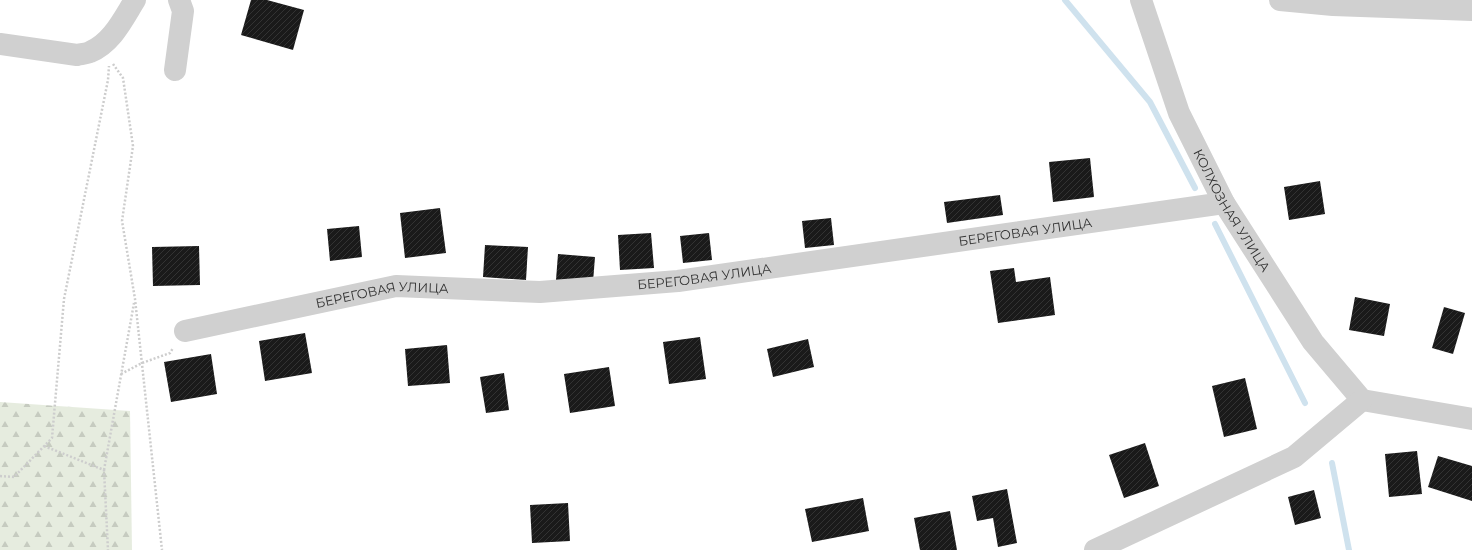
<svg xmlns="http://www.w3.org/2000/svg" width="1472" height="550" font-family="Montserrat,sans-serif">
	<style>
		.forest { fill: url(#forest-firs) }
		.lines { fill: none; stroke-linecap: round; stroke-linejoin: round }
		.stream { stroke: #cfe2ee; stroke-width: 6 }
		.building { fill: url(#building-hatch) }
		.path { stroke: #cdcdcd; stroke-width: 2.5; stroke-dasharray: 2 2; stroke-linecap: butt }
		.minor { stroke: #d0d0d0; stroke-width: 22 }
		.labels { text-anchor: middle; stroke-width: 4; stroke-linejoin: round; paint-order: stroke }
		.street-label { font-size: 13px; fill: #333; stroke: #fff }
	</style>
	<defs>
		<pattern id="forest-firs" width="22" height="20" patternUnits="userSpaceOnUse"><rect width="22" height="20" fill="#e6ecdf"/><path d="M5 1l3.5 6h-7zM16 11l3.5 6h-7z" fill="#c6cbc0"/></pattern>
		<pattern id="building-hatch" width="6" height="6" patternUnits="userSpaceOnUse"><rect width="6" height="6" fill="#1a1a1a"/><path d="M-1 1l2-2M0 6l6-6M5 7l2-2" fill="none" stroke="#333"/></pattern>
	</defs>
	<rect width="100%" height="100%" fill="#fff"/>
	<polygon class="forest" points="0,402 130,411 132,550 0,550"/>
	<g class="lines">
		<g class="stream">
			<polyline points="1065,0 1150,102 1195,188"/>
			<polyline points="1215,224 1305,403"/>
			<polyline points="1332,463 1349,550"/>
		</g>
	</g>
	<g class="building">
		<polygon points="251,0 267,0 304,10 293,50 241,35"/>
		<polygon points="1090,158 1094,197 1053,202 1049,162"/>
		<polygon points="1320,181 1325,214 1289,220 1284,187"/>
		<polygon points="1000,195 1003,215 947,223 944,202"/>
		<polygon points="440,208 446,253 405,258 400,213"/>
		<polygon points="831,218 834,245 805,248 802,221"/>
		<polygon points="359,226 362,257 330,261 327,229"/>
		<polygon points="651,233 654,268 620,270 618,235"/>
		<polygon points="709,233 712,260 683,263 680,236"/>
		<polygon points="485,245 528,247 526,280 483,277"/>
		<polygon points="199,246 200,285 153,286 152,247"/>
		<polygon points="558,254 595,257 593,282 556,280"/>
		<polygon points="1014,268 1016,282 1050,277 1055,315 998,323 990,271"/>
		<polygon points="1355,297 1390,304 1384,336 1349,330"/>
		<polygon points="1444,307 1465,313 1453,354 1432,348"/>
		<polygon points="305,333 312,373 265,381 259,341"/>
		<polygon points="700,337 706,379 669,384 663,342"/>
		<polygon points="808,339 814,367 773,377 767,349"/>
		<polygon points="447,345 450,383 408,386 405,349"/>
		<polygon points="211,354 217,394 171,402 164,362"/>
		<polygon points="609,367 615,406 570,413 564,374"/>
		<polygon points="504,373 509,410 486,413 480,377"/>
		<polygon points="1245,378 1257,429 1224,437 1212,386"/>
		<polygon points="1145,443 1159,486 1124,498 1109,455"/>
		<polygon points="1417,451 1422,494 1389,497 1385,454"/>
		<polygon points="1438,456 1472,466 1472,501 1428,487"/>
		<polygon points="1007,489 1017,543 998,547 993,518 977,521 972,496"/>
		<polygon points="1314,490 1321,518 1295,525 1288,497"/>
		<polygon points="863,498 869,531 812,542 805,509"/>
		<polygon points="568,503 570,541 532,543 530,505"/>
		<polygon points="950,511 957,550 920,550 914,518"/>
	</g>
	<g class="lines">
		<g class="path">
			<polyline points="113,64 123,78 133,146 122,221 135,299 162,550"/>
			<polyline points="121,374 142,363 170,353 173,348"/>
			<polyline points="44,446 104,470 108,550"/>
			<polyline points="104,470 134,303"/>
			<polyline points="0,476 14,477 52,438 64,299 108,80 109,66"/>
		</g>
		<g class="minor">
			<path id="s1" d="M1141 0 1179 113 1224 203 1313 342 1362 400 1472 419"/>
			<polyline points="1280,0 1333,5 1472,10"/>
			<path d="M0 44 77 55C81 54 86 54 90 52 112 43 123 19 135 0"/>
			<polyline points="175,70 183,11 179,0"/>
			<path id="s2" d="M185 331 396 286 540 292 678 281 1224 203"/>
			<polyline points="1095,550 1294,457 1362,400"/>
		</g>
	</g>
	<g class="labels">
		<g class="street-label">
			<text dy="5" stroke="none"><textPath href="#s1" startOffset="230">КОЛХОЗНАЯ УЛИЦА</textPath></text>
			<text dy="5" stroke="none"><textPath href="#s2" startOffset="849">БЕРЕГОВАЯ УЛИЦА</textPath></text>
			<text dy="5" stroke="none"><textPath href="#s2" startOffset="525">БЕРЕГОВАЯ УЛИЦА</textPath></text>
			<text dy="5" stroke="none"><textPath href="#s2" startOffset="201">БЕРЕГОВАЯ УЛИЦА</textPath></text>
		</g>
	</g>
</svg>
